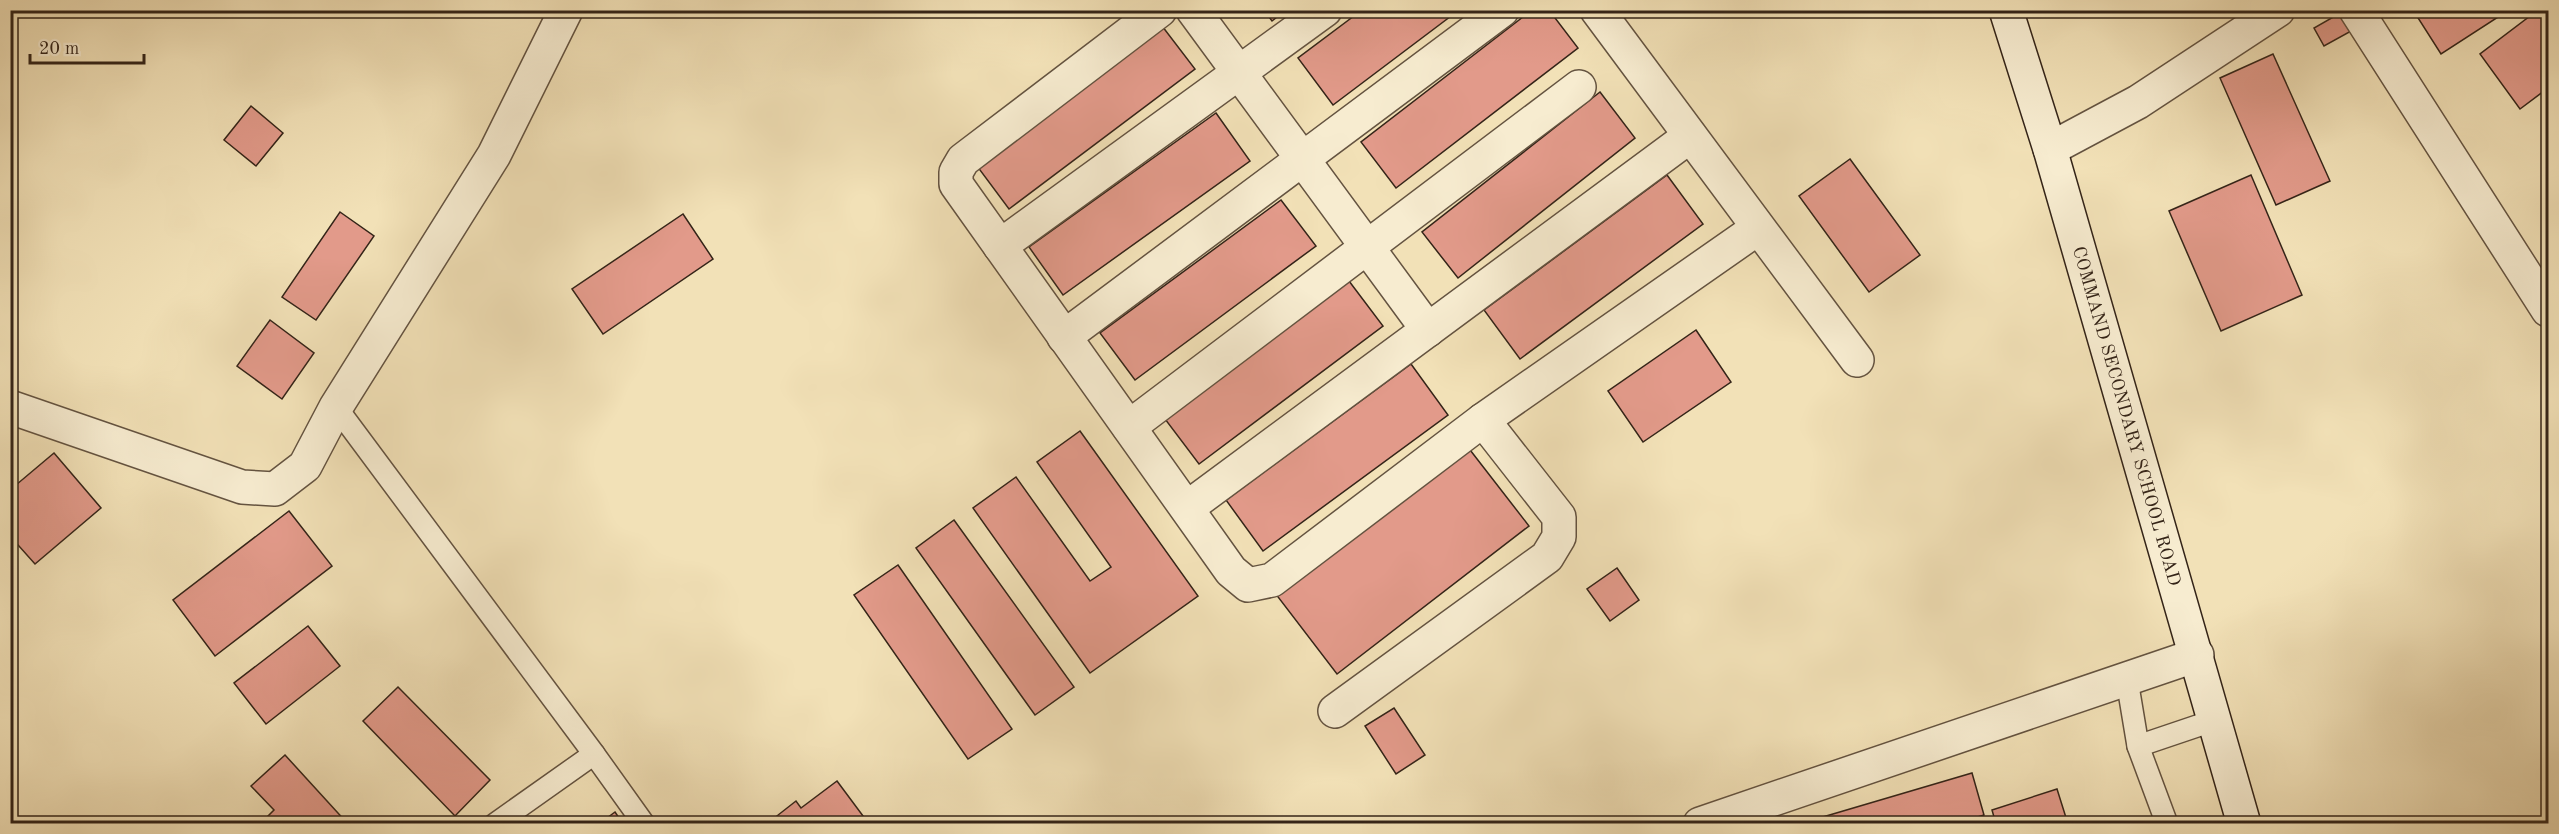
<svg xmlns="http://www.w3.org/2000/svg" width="2559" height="834" font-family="'Old Standard TT',serif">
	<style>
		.building { fill: #e29a8a; stroke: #342418; stroke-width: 1.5 }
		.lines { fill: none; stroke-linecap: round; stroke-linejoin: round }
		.service-casing { stroke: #645340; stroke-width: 24 }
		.minor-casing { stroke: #645340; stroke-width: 36 }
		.secondary-casing { stroke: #342418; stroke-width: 36 }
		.service { stroke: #f7ecd0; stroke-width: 21 }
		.minor { stroke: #f7ecd0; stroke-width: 33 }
		.secondary { stroke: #f7ecd0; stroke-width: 33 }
		.labels { text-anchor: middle; stroke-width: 6; stroke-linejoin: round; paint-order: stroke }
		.street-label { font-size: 18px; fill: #342418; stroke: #f7ecd0 }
	</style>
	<rect width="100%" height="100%" fill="#f2e1b7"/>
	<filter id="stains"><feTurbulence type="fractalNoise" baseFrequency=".00333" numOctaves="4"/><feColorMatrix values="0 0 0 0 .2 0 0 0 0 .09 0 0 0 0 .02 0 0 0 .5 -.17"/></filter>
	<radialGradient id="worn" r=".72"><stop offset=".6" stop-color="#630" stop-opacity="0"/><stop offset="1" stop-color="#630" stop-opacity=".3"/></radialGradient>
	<g class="building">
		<polygon points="1264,10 1286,10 1272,21"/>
		<polygon points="1362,10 1459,10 1333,105 1298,58"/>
		<polygon points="1532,10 1549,10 1578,48 1396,188 1361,142"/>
		<polygon points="2413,10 2509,10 2441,54"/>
		<polygon points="2538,10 2548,10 2548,88 2520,109 2480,54"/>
		<polygon points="2342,12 2353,30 2324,46 2314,28"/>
		<polygon points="1159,22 1195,69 1009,209 974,162"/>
		<polygon points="2273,54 2330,181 2276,205 2220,78"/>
		<polygon points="1600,92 1635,138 1458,278 1422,232"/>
		<polygon points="251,106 283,133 256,166 224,140"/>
		<polygon points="1216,113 1250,161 1063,295 1029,247"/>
		<polygon points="1850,159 1920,255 1869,292 1799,196"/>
		<polygon points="1667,175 1703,224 1520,359 1484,310"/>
		<polygon points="2251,175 2302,295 2221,331 2169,211"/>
		<polygon points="1281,200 1316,246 1135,380 1100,333"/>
		<polygon points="340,212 374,236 316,320 282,297"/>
		<polygon points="683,214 713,259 603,334 572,289"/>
		<polygon points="1349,281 1383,326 1199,464 1165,419"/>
		<polygon points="270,320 314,353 282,399 237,366"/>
		<polygon points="1696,330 1731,382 1643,442 1608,391"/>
		<polygon points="1411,364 1448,415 1263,551 1226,500"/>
		<polygon points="1080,431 1198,596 1090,673 973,508 1016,477 1090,581 1111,567 1037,462"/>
		<polygon points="1467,446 1529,526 1337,674 1275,593"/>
		<polygon points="54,453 101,508 35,564 10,536 10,490"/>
		<polygon points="289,511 332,566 215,656 173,600"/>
		<polygon points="954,520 1074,687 1035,715 916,548"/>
		<polygon points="898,565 1012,729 968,759 854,595"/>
		<polygon points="1617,568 1639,600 1610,621 1587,589"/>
		<polygon points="308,626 340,666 266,724 234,683"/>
		<polygon points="398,687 490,780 455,816 363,721"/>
		<polygon points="1394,708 1425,755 1396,774 1365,726"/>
		<polygon points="285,755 348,824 260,824 274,810 251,786"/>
		<polygon points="1972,773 1984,815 1955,824 1799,824"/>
		<polygon points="837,781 869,824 777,824 773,819 796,801 801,808"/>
		<polygon points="2057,789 2068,824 1996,824 1992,810"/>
		<polygon points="615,812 623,824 599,824"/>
	</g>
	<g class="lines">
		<g class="service-casing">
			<g id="service">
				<polyline points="336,407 594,754 495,824"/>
				<polyline points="2127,680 2138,746 2167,824"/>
				<polyline points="2138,746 2215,720"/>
				<polyline points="594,754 644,824"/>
			</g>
		</g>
		<g class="minor-casing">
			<g id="minor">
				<polyline points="1160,10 963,160 956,172 956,184 1231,571 1248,585 1272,580 1483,420 1758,228"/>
				<polyline points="1193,10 1428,330"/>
				<polyline points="1597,10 1857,360"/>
				<polyline points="2356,10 2548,310"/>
				<polyline points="2050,149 2138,102 2278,10"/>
				<polyline points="1000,246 1325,10"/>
				<polyline points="1064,337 1502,10"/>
				<polyline points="10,407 242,487 275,489 305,466 336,407 494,155 566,10"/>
				<polyline points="1129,427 1579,87"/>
				<polyline points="1187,508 1690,136"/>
				<polyline points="1335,711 1547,557 1559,537 1559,517 1483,420"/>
				<polyline points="1700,824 2197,655"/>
			</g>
		</g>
		<g class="secondary-casing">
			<polyline id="secondary" points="2006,10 2050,149 2244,824"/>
		</g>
		<use href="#service" class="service"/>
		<use href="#minor" class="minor"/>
		<use href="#secondary" class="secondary"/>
	</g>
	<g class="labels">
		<g class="street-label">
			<text transform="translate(2127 416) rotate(74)" y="6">COMMAND SECONDARY SCHOOL ROAD</text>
		</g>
	</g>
	<rect width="2559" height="834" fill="none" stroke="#f2e1b7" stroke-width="36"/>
	<rect x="12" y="12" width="2535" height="810" fill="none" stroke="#342418" stroke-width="3"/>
	<rect x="18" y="18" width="2523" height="798" fill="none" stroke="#342418" stroke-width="1.5"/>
	<path d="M30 54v9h114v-9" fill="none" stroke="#342418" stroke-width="3"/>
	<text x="39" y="54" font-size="18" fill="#342418" stroke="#f7ecd0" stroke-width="4.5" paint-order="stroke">20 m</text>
	<rect width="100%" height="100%" filter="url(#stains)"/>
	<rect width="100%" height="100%" fill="url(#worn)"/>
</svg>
